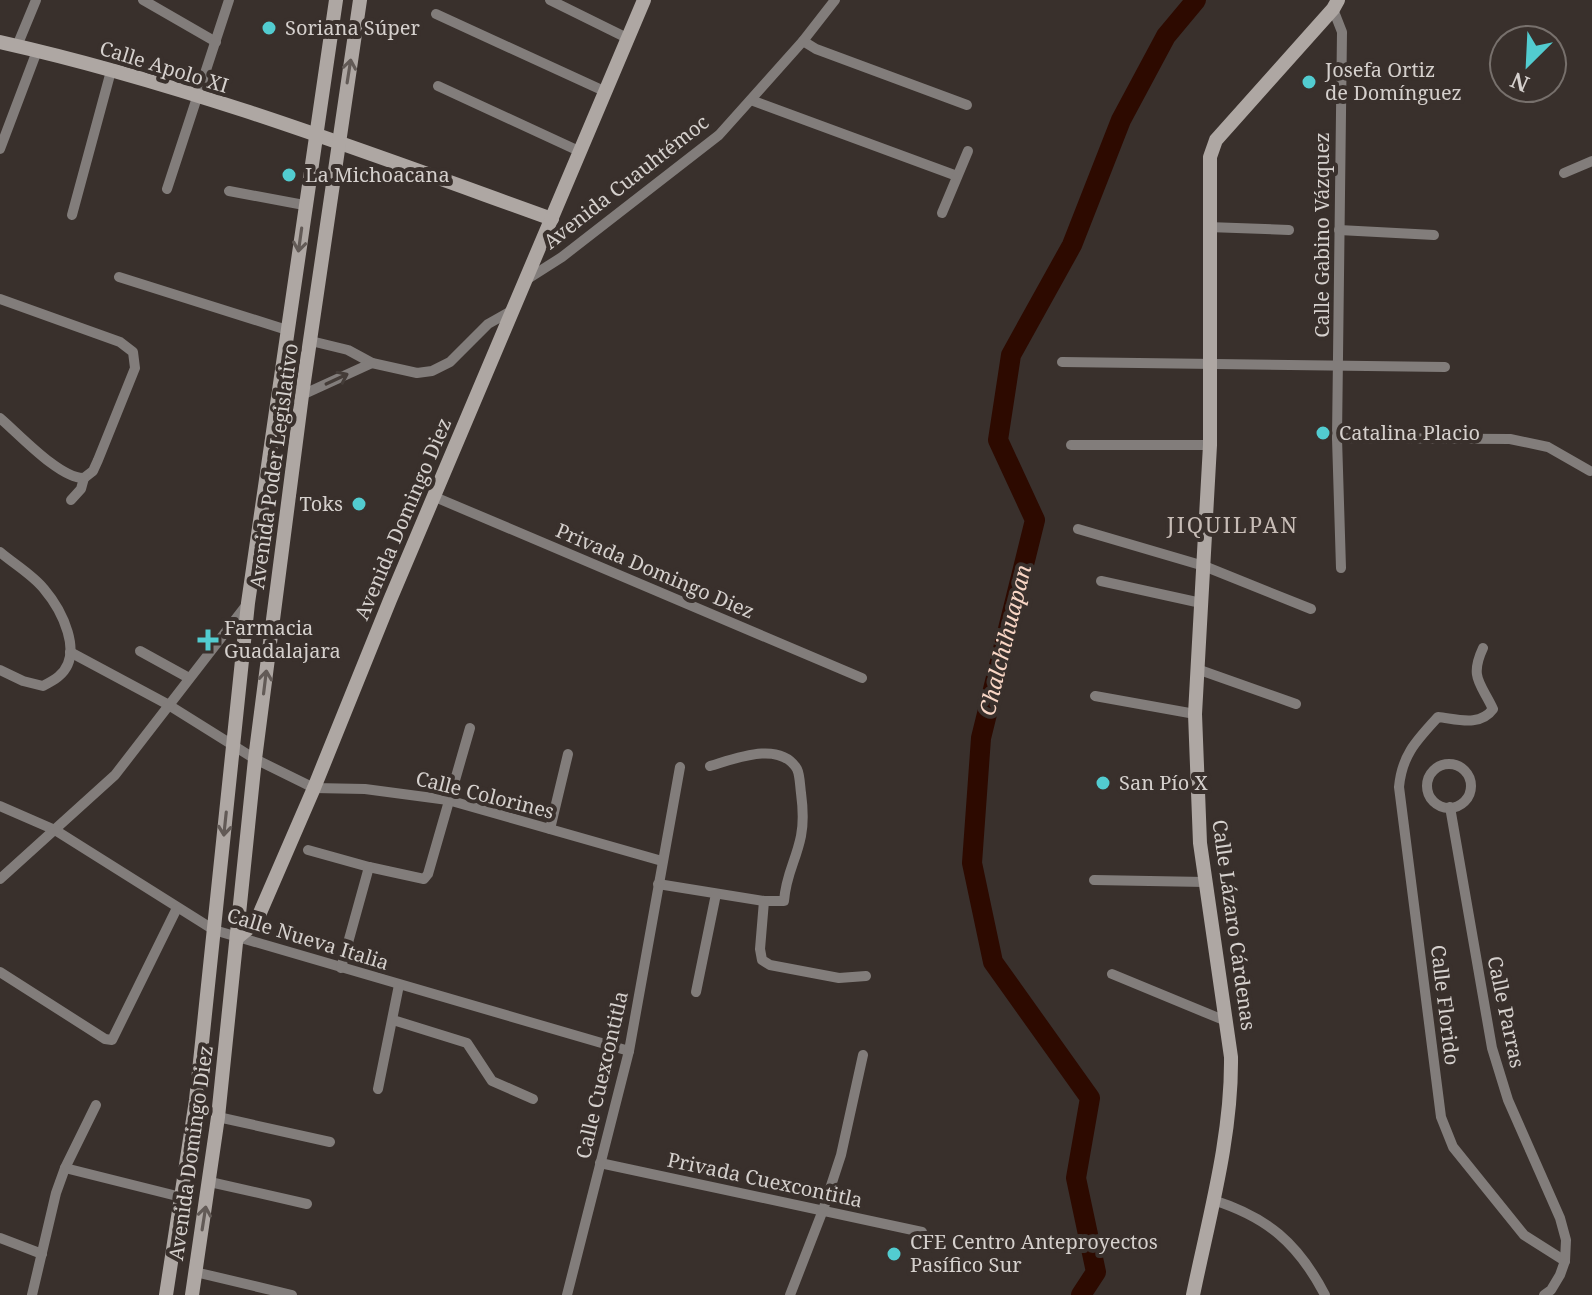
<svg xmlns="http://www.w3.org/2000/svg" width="1592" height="1295" font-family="'Noto Serif',serif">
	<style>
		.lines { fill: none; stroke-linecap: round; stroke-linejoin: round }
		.river { stroke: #2d0a00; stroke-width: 20 }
		.street { stroke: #827d7b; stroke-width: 10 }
		.secondary { stroke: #aea7a3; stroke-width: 14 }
		.oneway { stroke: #625a56 }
		.oneway2 { stroke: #443c38 }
		.poi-dot { fill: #52ccd0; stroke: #39302c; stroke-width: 3 }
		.labels { text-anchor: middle; stroke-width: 8; stroke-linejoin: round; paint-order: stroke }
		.poi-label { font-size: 20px; fill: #d5d0cd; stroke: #39302c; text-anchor: start }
		.street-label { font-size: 20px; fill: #d5d0cd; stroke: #39302c }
		.neighbourhood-label { font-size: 22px; letter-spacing: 2px; fill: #c7bcb6; stroke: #39302c }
		.water-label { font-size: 22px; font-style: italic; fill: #f9d6c5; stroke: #39302c }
	</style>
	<rect width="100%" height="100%" fill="#39302c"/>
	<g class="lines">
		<polyline class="river" points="1081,1295 1096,1272 1076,1178 1090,1098 993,962 972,863 981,738 1035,520 998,440 1011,355 1072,245 1121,120 1166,36 1196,0"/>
		<g class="street">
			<polyline points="143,0 216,42"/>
			<polyline points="550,0 627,38"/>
			<polyline points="1333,9 1342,32 1337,438 1341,568"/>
			<polyline points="436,14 604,91"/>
			<polyline points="803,41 816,49 967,105"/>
			<polyline points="17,46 36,0"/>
			<polyline points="438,86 581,152"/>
			<polyline points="751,100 957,176"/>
			<polyline points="0,149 37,51"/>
			<polyline points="1564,173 1592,161"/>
			<polyline points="167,189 229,0"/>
			<polyline points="229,191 304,205"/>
			<polyline points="942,213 968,151"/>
			<polyline points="72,215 111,71"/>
			<polyline points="1208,227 1289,230"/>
			<polyline points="1339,230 1434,235"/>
			<polyline points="119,277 287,330"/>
			<polyline points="529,278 562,257 719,135 803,41 835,0"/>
			<polyline points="0,299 120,342 133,352 135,368 98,460 93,471 84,478"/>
			<polyline points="311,341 348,350 372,363 417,373 432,371 450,362 488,324 511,311"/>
			<polyline points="1062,362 1445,367"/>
			<polyline points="302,395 372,363"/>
			<path d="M0 418C19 434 60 479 84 478"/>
			<polyline points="1337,438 1510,439 1548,447 1590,471"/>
			<polyline points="1071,445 1210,445"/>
			<polyline points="435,497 862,678"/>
			<polyline points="71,500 81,489 84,478"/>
			<polyline points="1078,529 1204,566 1311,609"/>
			<path d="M0 552C14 564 33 575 44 589 61 609 85 654 59 676 55 680 48 683 43 686L23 681 0 670"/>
			<polyline points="1101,581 1201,603"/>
			<path d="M1483 648C1469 678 1481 683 1493 709 1480 727 1457 719 1438 717 1416 741 1402 755 1399 787L1441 1117 1453 1147 1524 1235 1565 1261"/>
			<polyline points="140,651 189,678"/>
			<polyline points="70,652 167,704 255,759 314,788 365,789 448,800 662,861"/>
			<polyline points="1197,669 1296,704"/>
			<polyline points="1095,696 1195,714"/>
			<circle cx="1449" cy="786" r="22"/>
			<polyline points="0,806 55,830 214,930 629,1051"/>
			<polyline points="1450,807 1492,1048 1508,1100 1560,1218 1566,1240 1565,1261 1560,1275 1551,1290 1544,1295"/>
			<polyline points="550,829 568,754"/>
			<polyline points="308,850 369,867 424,879 428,874 470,728"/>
			<polyline points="0,879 115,775 248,603"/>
			<polyline points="1094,880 1205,882"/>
			<path d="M658 884 764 901H784C786 874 796 861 801 836 804 821 803 808 801 793 800 786 800 775 797 769 780 740 734 759 710 766"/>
			<polyline points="764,901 760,949 762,960 770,965 839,978 866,976"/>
			<polyline points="341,968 369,867"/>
			<polyline points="0,972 105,1039 112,1040 177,908"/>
			<polyline points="1112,974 1226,1021"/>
			<polyline points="696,992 716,894"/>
			<polyline points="393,1020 467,1043 492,1081 533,1099"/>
			<polyline points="378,1089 399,985"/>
			<polyline points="218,1117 330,1142"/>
			<polyline points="600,1163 922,1232"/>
			<polyline points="65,1168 181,1197"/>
			<polyline points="210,1182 307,1204"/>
			<path d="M1213 1200C1267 1217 1298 1243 1325 1295"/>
			<polyline points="0,1238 42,1254"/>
			<polyline points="195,1272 292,1295"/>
			<polyline points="32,1295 56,1193 65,1168 96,1105"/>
			<polyline points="567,1295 629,1051 680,767"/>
			<polyline points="790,1295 823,1210 841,1155 863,1055"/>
		</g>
		<g class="secondary">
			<path d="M0 42C188 84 371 154 552 219"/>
			<polyline points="237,938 256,922 314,788 390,600 644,0"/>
			<polyline points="166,1295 196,1100 248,603 336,0"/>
			<polyline points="192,1295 218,1117 255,759 302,395 360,0"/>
			<path d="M1193 1295C1209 1217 1232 1137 1231 1057L1200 843 1195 714 1210 445V157L1216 140 1333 9 1338 0"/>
		</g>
	</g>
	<defs><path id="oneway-shaft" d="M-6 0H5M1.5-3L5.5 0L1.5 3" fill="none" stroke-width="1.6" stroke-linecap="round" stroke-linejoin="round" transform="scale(2)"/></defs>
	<g class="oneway">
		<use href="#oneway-shaft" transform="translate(349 71) rotate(-81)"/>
		<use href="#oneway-shaft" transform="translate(300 240) rotate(98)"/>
		<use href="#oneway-shaft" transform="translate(265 682) rotate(-83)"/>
		<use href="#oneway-shaft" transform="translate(225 824) rotate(96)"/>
		<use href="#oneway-shaft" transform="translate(204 1218) rotate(-81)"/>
	</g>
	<use class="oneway2" href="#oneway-shaft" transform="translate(337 379) rotate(-25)"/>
	<g class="poi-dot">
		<circle cx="269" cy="28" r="8"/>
		<circle cx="1309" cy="82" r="8"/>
		<circle cx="289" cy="175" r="8"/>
		<circle cx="1323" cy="433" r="8"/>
		<circle cx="359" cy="504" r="8"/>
		<path d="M204 628h8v8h8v8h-8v8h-8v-8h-8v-8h8z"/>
		<circle cx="1103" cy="783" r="8"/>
		<circle cx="894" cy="1254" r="8"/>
	</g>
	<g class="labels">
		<g class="poi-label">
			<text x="285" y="35">Soriana Súper</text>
			<text x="1325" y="77">Josefa Ortiz<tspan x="1325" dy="23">de Domínguez</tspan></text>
			<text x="305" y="182">La Michoacana</text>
			<text x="1339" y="440">Catalina Placio</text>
			<text x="343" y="511" text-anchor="end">Toks</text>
			<text x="224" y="635">Farmacia<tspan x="224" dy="23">Guadalajara</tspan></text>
			<text x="1119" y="790">San Pío X</text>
			<text x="910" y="1249">CFE Centro Anteproyectos<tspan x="910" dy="23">Pasífico Sur</tspan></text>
		</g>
		<g class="street-label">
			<text transform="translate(164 67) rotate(17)" y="7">Calle Apolo XI</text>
			<text transform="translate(626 182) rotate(-38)" y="7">Avenida Cuauhtémoc</text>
			<text transform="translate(1322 235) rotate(-90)" y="7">Calle Gabino Vázquez</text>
			<text transform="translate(274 466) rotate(-82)" y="7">Avenida Poder Legislativo</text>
			<text transform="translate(403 519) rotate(-67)" y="7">Avenida Domingo Diez</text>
			<text transform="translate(655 571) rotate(23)" y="7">Privada Domingo Diez</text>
			<text transform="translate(485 795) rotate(14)" y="7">Calle Colorines</text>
			<text transform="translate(1234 925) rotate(82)" y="7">Calle Lázaro Cárdenas</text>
			<text transform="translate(308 939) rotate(17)" y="7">Calle Nueva Italia</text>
			<text transform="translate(1445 1005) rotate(83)" y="7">Calle Florido</text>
			<text transform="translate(1506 1012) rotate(78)" y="7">Calle Parras</text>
			<text transform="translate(602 1075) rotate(-77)" y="7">Calle Cuexcontitla</text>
			<text transform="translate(191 1153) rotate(-82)" y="7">Avenida Domingo Diez</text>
			<text transform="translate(765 1180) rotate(12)" y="7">Privada Cuexcontitla</text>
		</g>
		<g class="neighbourhood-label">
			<text x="1233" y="533">JIQUILPAN</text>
		</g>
		<g class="water-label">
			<text transform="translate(1005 640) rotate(-76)" y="8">Chalchihuapan</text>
		</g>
	</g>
	<g transform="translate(1528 64) rotate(204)"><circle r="38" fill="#39302c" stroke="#77706c" stroke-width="2"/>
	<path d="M0-6L14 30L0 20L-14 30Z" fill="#52ccd0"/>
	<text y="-12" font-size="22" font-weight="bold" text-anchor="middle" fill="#d5d0cd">N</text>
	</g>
</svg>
